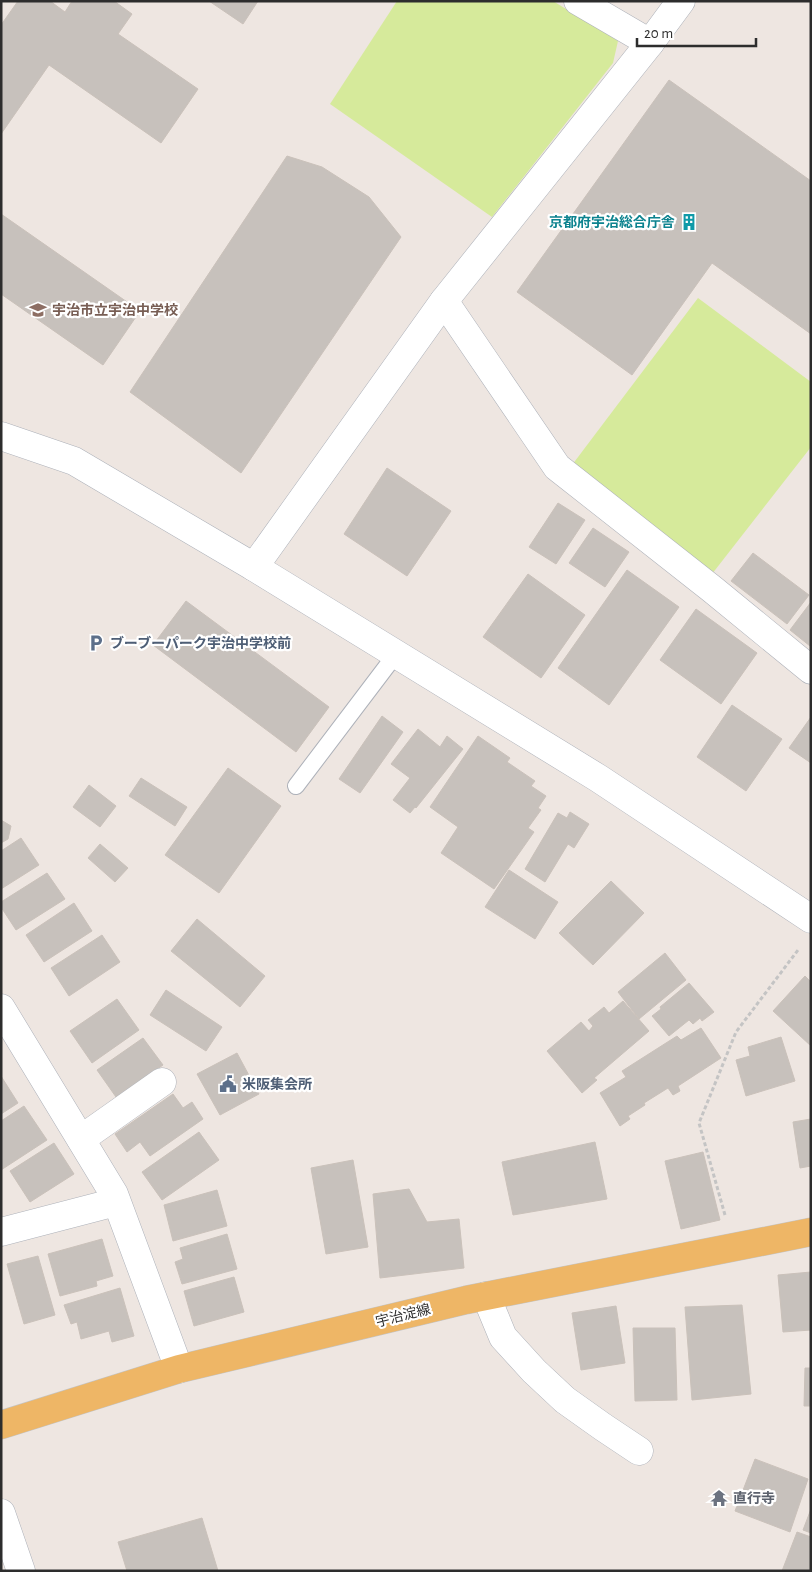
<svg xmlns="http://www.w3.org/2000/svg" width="812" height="1572" font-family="'Alegreya Sans','Noto Sans JP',sans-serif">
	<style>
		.pitch { fill: #d6ea9b }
		.building { fill: #c7c1bc; stroke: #cac1ba }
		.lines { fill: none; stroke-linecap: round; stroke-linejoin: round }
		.lane-casing { stroke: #adb1b9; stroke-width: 18 }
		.street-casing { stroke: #adb1b9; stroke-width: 29 }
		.secondary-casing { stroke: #adb1b9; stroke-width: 29 }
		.primary-casing { stroke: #c4c4c4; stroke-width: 29 }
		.path { stroke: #c4c4c4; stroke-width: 3; stroke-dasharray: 4 2.5; stroke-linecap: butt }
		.lane { stroke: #fff; stroke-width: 16 }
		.street { stroke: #fff; stroke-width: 28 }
		.secondary { stroke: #fff; stroke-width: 28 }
		.primary { stroke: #eeb666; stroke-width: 28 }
		.labels { text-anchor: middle; stroke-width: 4.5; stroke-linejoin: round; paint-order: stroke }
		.culture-label { font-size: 14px; font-weight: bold; fill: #0d838f; stroke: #fff; text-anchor: end }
		.education-label { font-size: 14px; font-weight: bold; fill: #785e54; stroke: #fff; text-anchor: start }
		.service-label { font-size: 14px; font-weight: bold; fill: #4e5e75; stroke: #fff; text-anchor: start }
		.street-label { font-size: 14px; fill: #2d2d2d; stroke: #fff }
		.worship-label { font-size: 14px; font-weight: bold; fill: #5b616d; stroke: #fff; text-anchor: start }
	</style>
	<rect width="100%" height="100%" fill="#eee6e1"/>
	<g class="pitch">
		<polygon points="397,1 553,1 618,41 613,63 492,217 330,104"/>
		<polygon points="698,298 811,382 811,447 712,574 572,465"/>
	</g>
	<g class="building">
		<polygon points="18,1 50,1 65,12 72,1 114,1 132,14 118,34 198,89 161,143 49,65 1,134 1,25"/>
		<polygon points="209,1 258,1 243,24"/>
		<polygon points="669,80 811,181 811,334 712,263 632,375 517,292"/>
		<polygon points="287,156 322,167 369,197 401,237 241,473 130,392"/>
		<polygon points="1,214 140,311 103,365 1,294"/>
		<polygon points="387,468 451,511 407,576 344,534"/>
		<polygon points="558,503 585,520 556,564 529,547"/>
		<polygon points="593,528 629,552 605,587 569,563"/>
		<polygon points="753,553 809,595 787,624 731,581"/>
		<polygon points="627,570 679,607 609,705 558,668"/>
		<polygon points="528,574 585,615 541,678 483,637"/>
		<polygon points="186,601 329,707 296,752 153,645"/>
		<polygon points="811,602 811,645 810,646 790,630"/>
		<polygon points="696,609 757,653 721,704 660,660"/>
		<polygon points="732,705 782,739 746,791 697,757"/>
		<polygon points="382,716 403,732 360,793 339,779"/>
		<polygon points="811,717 811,763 789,748"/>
		<polygon points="418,729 440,747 447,736 463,749 416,808 415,807 410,813 393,800 410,778 391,764"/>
		<polygon points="478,736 510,758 507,762 535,781 531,786 546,796 538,808 541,810 528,828 534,832 494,889 441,853 458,827 430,807"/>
		<polygon points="228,768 281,806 219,893 165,855"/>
		<polygon points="141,778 187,807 175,826 129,796"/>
		<polygon points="89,785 116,806 100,827 73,807"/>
		<polygon points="570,812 589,824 574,848 568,844 545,882 525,869 558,813 567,818"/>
		<polygon points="1,820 11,826 8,839 1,843"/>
		<polygon points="21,838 39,865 1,889 1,851"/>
		<polygon points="100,844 128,868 115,882 88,858"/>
		<polygon points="509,870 558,902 535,939 485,907"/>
		<polygon points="47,873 65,899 16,930 1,907 1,902"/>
		<polygon points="611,881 644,913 593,965 559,933"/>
		<polygon points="74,903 92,931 44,962 26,935"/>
		<polygon points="197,919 265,976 240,1007 171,951"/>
		<polygon points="102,935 120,962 69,996 51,968"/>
		<polygon points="665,953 686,980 639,1019 618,992"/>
		<polygon points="805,976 811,982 811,1046 773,1011"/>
		<polygon points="689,983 714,1012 702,1021 700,1018 693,1024 689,1020 669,1036 652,1016 661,1009 660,1007"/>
		<polygon points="166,990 222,1027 206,1051 150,1015"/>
		<polygon points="117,999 139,1030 92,1063 70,1031"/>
		<polygon points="623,1001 649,1031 594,1078 597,1080 582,1093 547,1051 581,1022 589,1031 593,1026 588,1020 604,1007 609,1013"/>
		<polygon points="701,1028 721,1058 678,1086 680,1091 673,1095 668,1088 644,1103 645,1105 628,1116 630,1119 620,1126 600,1093 626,1077 622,1071 677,1036 681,1040"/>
		<polygon points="781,1037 795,1081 746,1096 736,1060 750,1056 748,1047"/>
		<polygon points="143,1038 163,1065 116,1097 97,1070"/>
		<polygon points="237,1053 259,1094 220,1115 197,1074"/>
		<polygon points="1,1076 18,1103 1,1114"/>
		<polygon points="173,1094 183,1108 192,1102 203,1119 150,1156 140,1142 127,1152 115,1134"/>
		<polygon points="24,1106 47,1140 1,1170 1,1121"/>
		<polygon points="811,1119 811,1166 800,1168 793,1122"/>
		<polygon points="199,1132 219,1160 162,1200 142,1172"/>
		<polygon points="595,1142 607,1199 513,1215 502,1162"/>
		<polygon points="54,1143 74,1174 30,1202 10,1171"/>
		<polygon points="703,1152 720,1220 681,1229 665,1161"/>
		<polygon points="353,1160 368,1247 326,1254 311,1168"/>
		<polygon points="409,1189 427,1222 459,1219 464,1268 380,1278 373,1194"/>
		<polygon points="217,1190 227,1226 173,1241 164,1205"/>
		<polygon points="227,1234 237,1269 182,1284 175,1262 183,1259 180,1248"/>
		<polygon points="102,1239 113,1276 96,1281 97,1286 60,1296 48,1254"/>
		<polygon points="38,1256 55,1315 24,1324 7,1264"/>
		<polygon points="811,1272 811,1330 783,1332 778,1275"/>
		<polygon points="234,1277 244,1312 194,1326 184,1291"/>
		<polygon points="120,1288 134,1336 112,1342 109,1331 81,1339 77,1322 71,1324 64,1305"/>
		<polygon points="742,1305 751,1394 692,1400 685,1307"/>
		<polygon points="616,1306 625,1363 581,1370 572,1313"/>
		<polygon points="633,1328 675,1328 677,1400 635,1401"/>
		<polygon points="805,1368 811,1368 811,1406 804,1406"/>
		<polygon points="755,1459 808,1479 790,1532 735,1511"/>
		<polygon points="811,1509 811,1533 803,1530"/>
		<polygon points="202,1518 218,1571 127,1571 118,1542"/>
		<polygon points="797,1532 811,1537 811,1571 782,1571"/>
	</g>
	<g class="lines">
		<g class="lane-casing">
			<polyline id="lane" points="296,786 396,654"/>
		</g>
		<g class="street-casing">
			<g id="street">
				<polyline points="578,1 650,43"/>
				<polyline points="681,1 650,43 444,301 254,567 598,778 811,919"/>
				<polyline points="444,301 557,467 712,589 811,670"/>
				<polyline points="1,436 74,461 254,567"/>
				<polyline points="1,1008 114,1194 179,1369"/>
				<polyline points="81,1139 162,1082"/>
				<polyline points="1,1232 116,1202"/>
				<polyline points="486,1296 503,1337 534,1371 565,1400 603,1427 639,1451"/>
			</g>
		</g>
		<g class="secondary-casing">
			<polyline id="secondary" points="1,1513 21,1571"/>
		</g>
		<g class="primary-casing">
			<polyline id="primary" points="1,1425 179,1369 466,1300 811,1232"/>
		</g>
		<polyline class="path" points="725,1215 699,1123 736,1032 798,950"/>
		<use href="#lane" class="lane"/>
		<use href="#street" class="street"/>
		<use href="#secondary" class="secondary"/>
		<use href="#primary" class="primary"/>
	</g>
	<defs>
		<g id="building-bare" transform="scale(1.35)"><path d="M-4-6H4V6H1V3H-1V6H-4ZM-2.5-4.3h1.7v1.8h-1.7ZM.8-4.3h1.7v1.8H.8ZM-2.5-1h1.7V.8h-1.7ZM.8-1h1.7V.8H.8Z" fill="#0f9aa8" stroke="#fff" stroke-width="2.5" paint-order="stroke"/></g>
		<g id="school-bare" transform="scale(1.35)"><path d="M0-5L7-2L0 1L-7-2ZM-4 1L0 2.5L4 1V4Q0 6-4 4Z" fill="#8d6e63" stroke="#fff" stroke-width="2.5" paint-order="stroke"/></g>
		<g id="parking-bare" transform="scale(1.35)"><path d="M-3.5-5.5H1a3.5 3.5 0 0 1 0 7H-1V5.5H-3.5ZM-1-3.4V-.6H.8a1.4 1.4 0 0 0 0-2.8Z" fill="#5c6f8a" stroke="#fff" stroke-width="2.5" paint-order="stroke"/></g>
		<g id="civic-bare" transform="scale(1.35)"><path d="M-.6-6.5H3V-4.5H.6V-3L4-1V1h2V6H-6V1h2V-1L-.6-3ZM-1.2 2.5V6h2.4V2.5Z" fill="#5c6f8a" stroke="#fff" stroke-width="2.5" paint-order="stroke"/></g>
		<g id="temple-bare" transform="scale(1.35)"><path d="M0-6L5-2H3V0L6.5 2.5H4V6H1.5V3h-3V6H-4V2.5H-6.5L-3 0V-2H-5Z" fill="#6b7280" stroke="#fff" stroke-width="2.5" paint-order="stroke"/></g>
	</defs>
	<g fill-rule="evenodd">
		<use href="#building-bare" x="689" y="222"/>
		<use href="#school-bare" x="38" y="310"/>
		<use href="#parking-bare" x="96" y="643"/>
		<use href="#civic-bare" x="228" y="1084"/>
		<use href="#temple-bare" x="719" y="1498"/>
	</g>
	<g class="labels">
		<g class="culture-label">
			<text x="675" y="227">京都府宇治総合庁舎</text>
		</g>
		<g class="education-label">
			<text x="52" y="315">宇治市立宇治中学校</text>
		</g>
		<g class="service-label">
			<text x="110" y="648">ブーブーパーク宇治中学校前</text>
			<text x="242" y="1089">米阪集会所</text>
		</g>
		<g class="street-label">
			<text transform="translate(403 1315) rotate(-14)" y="5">宇治淀線</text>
		</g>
		<g class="worship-label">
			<text x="733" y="1503">直行寺</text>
		</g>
	</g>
	<rect width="812" height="1572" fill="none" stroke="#2d2d2d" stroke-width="5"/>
	<path d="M637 38v8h119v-8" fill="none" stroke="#2d2d2d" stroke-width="2.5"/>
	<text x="644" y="38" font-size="15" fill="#2d2d2d" stroke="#ffffff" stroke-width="4" paint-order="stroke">20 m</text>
</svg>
